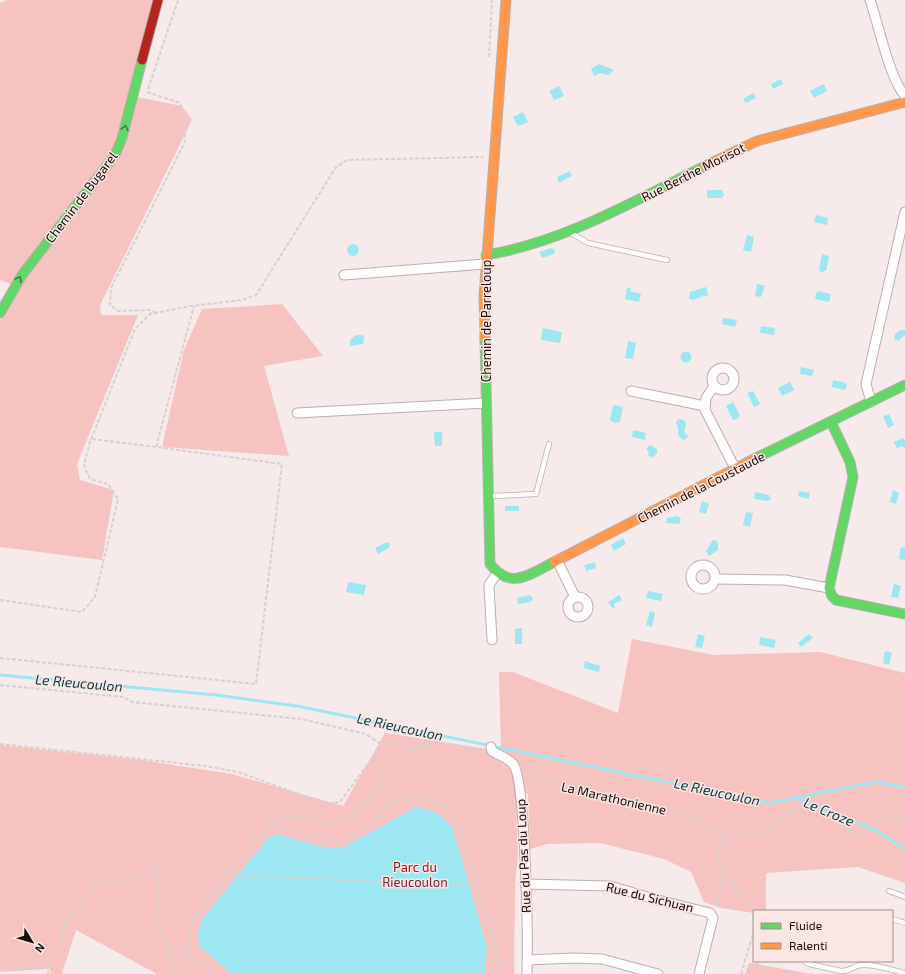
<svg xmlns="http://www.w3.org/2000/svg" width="905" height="974" font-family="'Exo 2',sans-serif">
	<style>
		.green { fill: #f7c3c1 }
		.water { fill: #9de7f2 }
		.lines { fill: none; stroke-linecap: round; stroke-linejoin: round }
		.stream { stroke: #9de7f2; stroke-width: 3 }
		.lane-casing { stroke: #bcb0af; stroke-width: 6 }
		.street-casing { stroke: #bcb0af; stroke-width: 11 }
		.fast-casing { stroke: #bcb0af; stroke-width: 11 }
		.slow-casing { stroke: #bcb0af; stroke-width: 11 }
		.jam-casing { stroke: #bcb0af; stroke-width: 11 }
		.path { stroke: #d6d1d1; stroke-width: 2; stroke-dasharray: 4 2; stroke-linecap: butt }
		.lane { stroke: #fefcfc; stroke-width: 4.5 }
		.street { stroke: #fefcfc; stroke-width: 9 }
		.fast { stroke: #63d668; stroke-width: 9 }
		.slow { stroke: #ff974d; stroke-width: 9 }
		.jam { stroke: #b3261e; stroke-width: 9 }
		.oneway { stroke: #417b3e }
		.labels { text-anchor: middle; stroke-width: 3; stroke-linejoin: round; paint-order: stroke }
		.street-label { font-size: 13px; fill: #180c0b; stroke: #fce6e4 }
		.park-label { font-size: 13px; fill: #852227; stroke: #fce6e4 }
		.water-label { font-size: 14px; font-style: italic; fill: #043b41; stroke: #fce6e4 }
	</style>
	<rect width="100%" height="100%" fill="#f6eaea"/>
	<g class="green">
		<polygon points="7,0 155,0 112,154 11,284 0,280 0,3"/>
		<polygon points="137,97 182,106 192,120 100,305 101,315 138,315 77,464 80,480 114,490 102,560 0,547 0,321 23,277 106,172"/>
		<polygon points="282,304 323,356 264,366 289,456 162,447 184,350 202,309"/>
		<polygon points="632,639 714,655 820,652 905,673 905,883 858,867 766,873 766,911 754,911 754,913 721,908 704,902 691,872 664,859 600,843 547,844 530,849 528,794 524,793 515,772 518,853 515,884 514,974 157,974 76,930 62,974 52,974 49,969 0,972 0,745 141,760 232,774 343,806 385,733 501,751 499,672 513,672 618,713"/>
		<polygon points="749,963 757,964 811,974 745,974"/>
	</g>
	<g class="water">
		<polygon points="599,64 612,69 614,70 608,75 600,73 594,76 591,69"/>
		<polygon points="781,79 783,84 773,89 771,84"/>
		<polygon points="824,84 827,91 814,98 810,91"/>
		<polygon points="559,86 564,96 554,100 549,91"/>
		<polygon points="753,93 756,98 746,103 743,99"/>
		<polygon points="523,112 528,122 518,126 513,117"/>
		<polygon points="570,171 572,176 559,183 557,177"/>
		<polygon points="707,190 722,190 724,195 722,198 707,198"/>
		<polygon points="816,215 828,218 827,225 814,222"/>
		<polygon points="747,235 754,237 751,252 743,250"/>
		<circle cx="353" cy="250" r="6"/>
		<polygon points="551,248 555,250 554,254 542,258 539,252"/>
		<polygon points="822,254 829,256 826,271 824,271 822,273 819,270"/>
		<polygon points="757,284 765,286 761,297 755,296"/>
		<polygon points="706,287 708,295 692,300 689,298 690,292"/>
		<polygon points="627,288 631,288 630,291 641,294 639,302 625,299"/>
		<polygon points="817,291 831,294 829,302 815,299"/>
		<polygon points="723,318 737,320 735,327 722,324"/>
		<polygon points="761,326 775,328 774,335 760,333"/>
		<polygon points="543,328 562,332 560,343 541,340"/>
		<polygon points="901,330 905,330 905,335 898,341 894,339 895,334"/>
		<polygon points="356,335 362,335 364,337 363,344 350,346 350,340"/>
		<polygon points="628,341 636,343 633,359 625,358"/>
		<circle cx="686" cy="357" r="5.5"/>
		<polygon points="801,367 814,370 812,376 800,374"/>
		<polygon points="833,380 846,383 847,386 845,390 832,387"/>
		<polygon points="790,382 794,390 782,396 778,388"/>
		<polygon points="753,391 760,404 754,407 747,393"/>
		<polygon points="733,402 740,416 737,419 733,420 726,406"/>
		<polygon points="613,405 623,407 620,422 615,423 610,420"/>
		<polygon points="889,414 894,425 888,428 883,416"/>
		<polygon points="678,419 684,420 686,424 684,432 688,436 685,440 681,439 678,434 678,427 676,423"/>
		<polygon points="633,430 646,433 645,440 632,437"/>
		<polygon points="434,432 442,432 442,446 435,446"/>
		<polygon points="903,438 905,440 905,448 902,446 897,448 894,442"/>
		<polygon points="650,445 657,449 657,453 652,458 648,455 649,452 646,449"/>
		<polygon points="893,490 899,493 896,504 890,502"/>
		<polygon points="799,491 810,493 809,499 798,496"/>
		<polygon points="755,492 769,495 771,499 768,501 754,499"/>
		<polygon points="702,501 709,504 706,514 699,512"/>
		<rect x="505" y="506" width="14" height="5"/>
		<polygon points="746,512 753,513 750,527 743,525"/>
		<polygon points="677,516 681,519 679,524 666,523 667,518"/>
		<polygon points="623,538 626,544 614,551 611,545"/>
		<polygon points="715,540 718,543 718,550 709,556 706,551 712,541"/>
		<polygon points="387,542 390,544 389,548 378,554 375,548"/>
		<polygon points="901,547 905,548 905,560 899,559"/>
		<polygon points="595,562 596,568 586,571 584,565"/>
		<polygon points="348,582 366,585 364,595 346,592"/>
		<polygon points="894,584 901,586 898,598 891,597"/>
		<polygon points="648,591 663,594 661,601 646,598"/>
		<polygon points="530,595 533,598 531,602 518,604 517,598"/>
		<polygon points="619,595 622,600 614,604 615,608 613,609 608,602"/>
		<polygon points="650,611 655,613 652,627 646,625"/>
		<polygon points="522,628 522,644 515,644 515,629"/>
		<polygon points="698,634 705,636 702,648 695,647"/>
		<polygon points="809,634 813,638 801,647 798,643"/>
		<polygon points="760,637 776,640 774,648 759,645"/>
		<polygon points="885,651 892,653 889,665 883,663"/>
		<polygon points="585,661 600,666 599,672 584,668"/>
		<path d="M416 807C432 810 443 814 453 829L487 946 485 974H232L199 946 198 933 202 919 267 839 276 834 324 847H344Z"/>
	</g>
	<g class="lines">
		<g class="stream">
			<polyline points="0,675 216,695 297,706 770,803 875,782 905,787"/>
			<polyline points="797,798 875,830 905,849"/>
		</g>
		<g class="lane-casing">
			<g id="lane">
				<polyline points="571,233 588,243 667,260"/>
				<polyline points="490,496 536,494 549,444"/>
				<polyline points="889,891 905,897"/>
				<polyline points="892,919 905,923"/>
				<path d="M804 961 809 964 841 971C850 972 854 965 862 965 876 964 891 970 905 973"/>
			</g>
		</g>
		<g class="street-casing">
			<g id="street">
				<path d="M870 0C879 26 889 77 905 96"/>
				<polyline points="344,275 485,264"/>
				<circle cx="723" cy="379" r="11"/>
				<polyline points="714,386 706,398 705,410 735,468"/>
				<polyline points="631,391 705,406"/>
				<polyline points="871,402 866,384 905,212"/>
				<polyline points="297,413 486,403"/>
				<polyline points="557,560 575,597"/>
				<circle cx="703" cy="577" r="12"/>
				<polyline points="715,579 785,580 829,588"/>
				<circle cx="578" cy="607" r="10"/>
				<polyline points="492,640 489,585 497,573"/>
				<path d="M491 747 492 751C498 755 508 758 513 764 526 778 528 945 527 974"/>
				<polyline points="525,884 610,886 654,899 710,913 713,918 699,974"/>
				<polyline points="527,960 574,958 602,959 658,974"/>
			</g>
		</g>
		<g class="fast-casing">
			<g id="fast">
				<path d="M486 255C564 242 634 201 705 166"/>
				<polyline points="0,313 22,275 115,155 122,138 142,60"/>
				<path d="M485 339 490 564C511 591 530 574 554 562"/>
				<polyline points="831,422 850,462 853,477 829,588 832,596 836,600 905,614"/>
				<polyline points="756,458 905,385"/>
			</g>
		</g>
		<g class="slow-casing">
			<g id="slow">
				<polyline points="705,166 757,141 905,102"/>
				<polyline points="485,339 484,296 506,0"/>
				<polyline points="554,562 756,458"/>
			</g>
		</g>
		<g class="jam-casing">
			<polyline id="jam" points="142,60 158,0"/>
		</g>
		<g class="path">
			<polyline points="489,57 492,0"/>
			<polyline points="148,89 178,0"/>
			<polyline points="147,92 180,103 186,123 185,142 111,288 110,305 118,311 150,310 156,313"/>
			<polyline points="92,439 156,447"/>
			<polyline points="0,600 82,612 95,597 118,499 108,484 90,479 84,465 90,442 135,329 150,314 191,306 242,300 256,295 336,167 347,160 483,157"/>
			<polyline points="0,658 256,684 282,464 156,447 194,306"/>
			<polyline points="0,685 124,697 132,702 301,719 366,734 382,745"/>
			<polyline points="0,744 205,766 238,772 326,804 340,802 382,745 395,744 415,749"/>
			<polyline points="526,772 544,781 574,791 660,807 685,816 729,838 772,832 781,815 800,807 813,809 856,833 866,833 887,815 905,818"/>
			<polyline points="271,823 308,840 329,842 348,840 367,826 388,805 406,797 422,797 436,802 450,812 461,833 497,952 497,961 503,962 507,974"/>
			<path d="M726 836C724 841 720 846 719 851 715 873 740 892 753 907L754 911"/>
			<polyline points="218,867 230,875 478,886"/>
			<polyline points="718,907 722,870"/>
			<polyline points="171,943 168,955 169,965 180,974"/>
			<polyline points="757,961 757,964 770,974"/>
			<polyline points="46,965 49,974"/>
			<polyline points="0,970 48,964 61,948 65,921 82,907 94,885 116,882 158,866 157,928 165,940 189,955"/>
			<polyline points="211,974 189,955 190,923 271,823 284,816 335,823 353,818 371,797 389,765 401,752 440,743 483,750"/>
			<polyline points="496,974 497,961"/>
			<polyline points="741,974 754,931"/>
		</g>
		<use href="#lane" class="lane"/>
		<use href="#street" class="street"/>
		<use href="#fast" class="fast"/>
		<use href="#slow" class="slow"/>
		<use href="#jam" class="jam"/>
	</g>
	<defs><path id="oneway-chevron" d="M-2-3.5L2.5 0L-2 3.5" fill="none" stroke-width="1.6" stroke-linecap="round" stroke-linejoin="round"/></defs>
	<g class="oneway">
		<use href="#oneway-chevron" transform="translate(125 128) rotate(-76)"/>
		<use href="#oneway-chevron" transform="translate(19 279) rotate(-60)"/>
	</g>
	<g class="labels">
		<g class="street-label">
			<text transform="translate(693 172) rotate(-27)" y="5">Rue Berthe Morisot</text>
			<text transform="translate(81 197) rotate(-53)" y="5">Chemin de Bugarel</text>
			<text transform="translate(486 321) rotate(-90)" y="5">Chemin de Parreloup</text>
			<text transform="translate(701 487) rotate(-27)" y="5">Chemin de la Coustaude</text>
			<text transform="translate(614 798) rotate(13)" y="5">La Marathonienne</text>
			<text transform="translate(523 856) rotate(-93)" y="5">Rue du Pas du Loup</text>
			<text transform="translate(650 897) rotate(14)" y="5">Rue du Sichuan</text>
		</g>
		<g class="park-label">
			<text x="415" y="872">Parc du<tspan x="415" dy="15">Rieucoulon</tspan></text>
		</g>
		<g class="water-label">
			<text transform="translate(79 683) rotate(5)" y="5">Le Rieucoulon</text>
			<text transform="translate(400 727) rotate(12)" y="5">Le Rieucoulon</text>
			<text transform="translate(717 792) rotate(12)" y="5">Le Rieucoulon</text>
			<text transform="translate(829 812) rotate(23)" y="5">Le Croze</text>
		</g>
	</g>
	<rect x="753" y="910" width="140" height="52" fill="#fce6e4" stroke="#a18f8d"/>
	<rect x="761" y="923" width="20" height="6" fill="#63d668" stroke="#a18f8d"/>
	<text x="789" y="930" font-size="12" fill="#180c0b">Fluide</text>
	<rect x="761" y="943" width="20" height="6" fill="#ff974d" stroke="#a18f8d"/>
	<text x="789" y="950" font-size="12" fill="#180c0b">Ralenti</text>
	<g transform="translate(32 942) rotate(128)" stroke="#fce6e4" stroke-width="3" paint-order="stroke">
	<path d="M0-3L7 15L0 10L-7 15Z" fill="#180c0b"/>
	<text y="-6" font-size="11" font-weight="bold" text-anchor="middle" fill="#180c0b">N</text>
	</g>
</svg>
